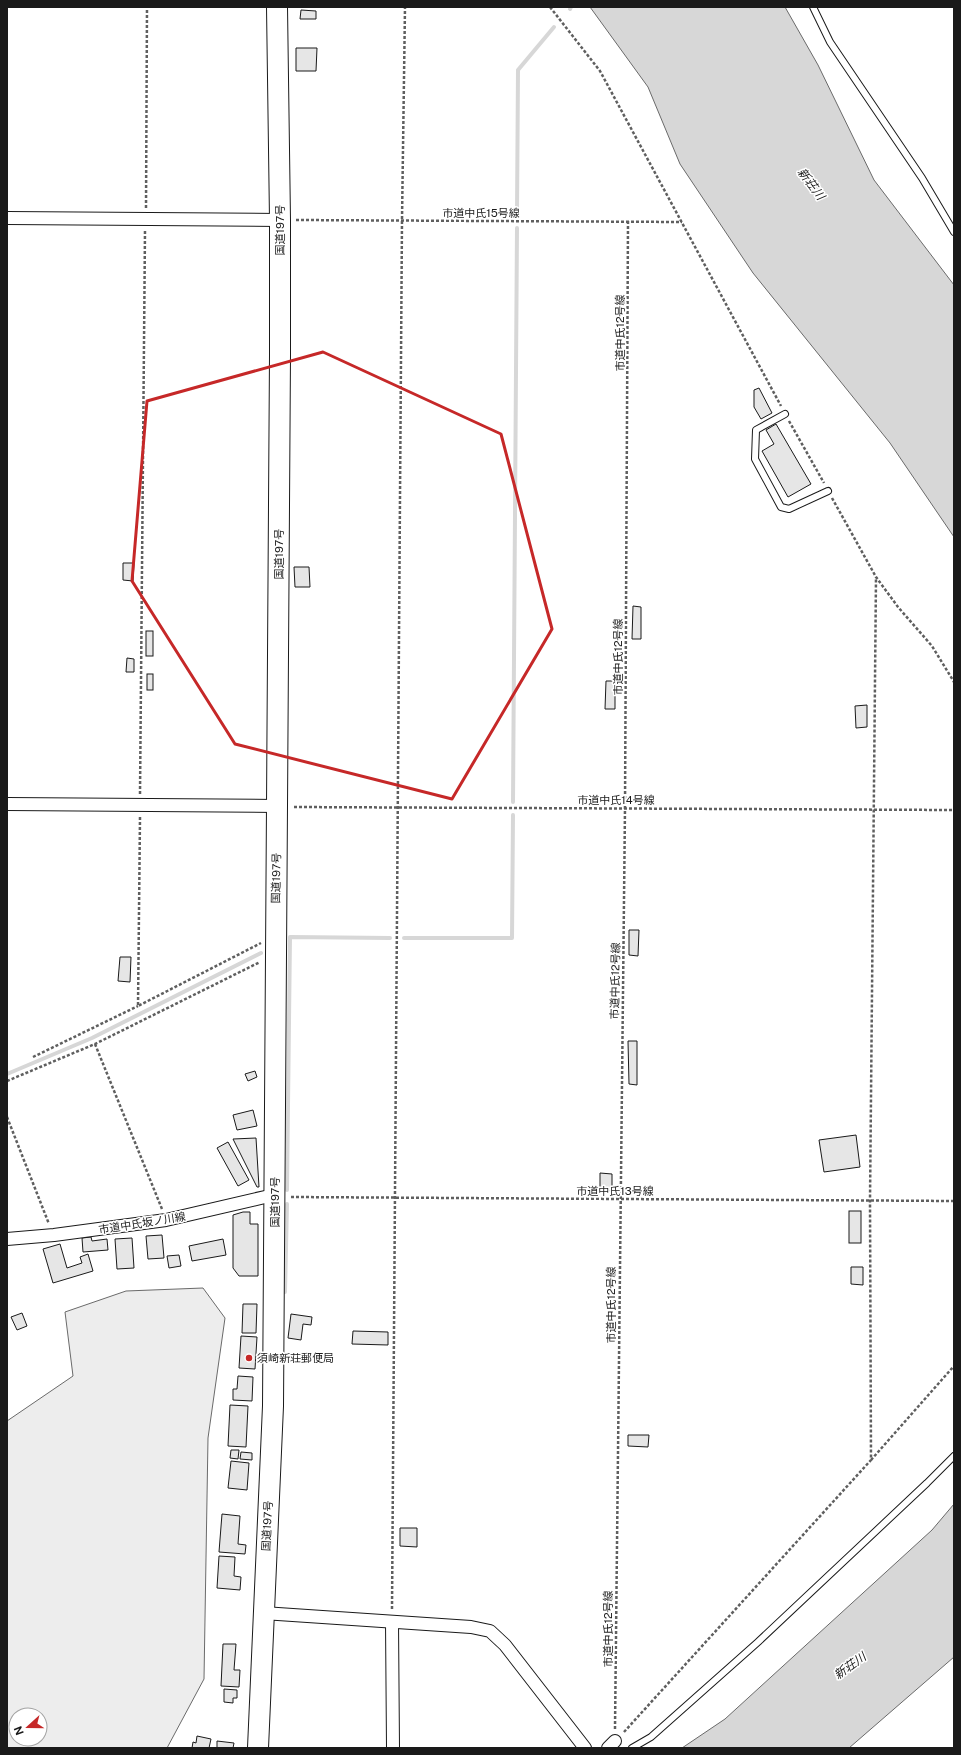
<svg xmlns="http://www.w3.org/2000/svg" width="961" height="1755" font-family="'Public Sans','Noto Sans JP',sans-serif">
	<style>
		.built { fill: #ededed; stroke: #6a6a6a; fill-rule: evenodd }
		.water { fill: #d7d7d7; stroke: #6a6a6a }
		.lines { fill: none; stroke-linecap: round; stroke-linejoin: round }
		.stream { stroke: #d7d7d7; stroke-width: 4 }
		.building { fill: #e6e6e6; stroke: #1a1a1a }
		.service-casing { stroke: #1a1a1a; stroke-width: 8 }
		.minor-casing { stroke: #1a1a1a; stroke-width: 14 }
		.trunk-casing { stroke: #1a1a1a; stroke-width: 22 }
		.path { stroke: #5f5f5f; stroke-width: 2.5; stroke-dasharray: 3 2; stroke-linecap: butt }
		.service { stroke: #fff; stroke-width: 6 }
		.minor { stroke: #fff; stroke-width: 12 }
		.trunk { stroke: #fff; stroke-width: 20 }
		.marked { fill: none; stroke: #c62828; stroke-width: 3; stroke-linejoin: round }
		.poi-dot { fill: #c62828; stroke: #fff; stroke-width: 1.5 }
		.labels { text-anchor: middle; stroke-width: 3; stroke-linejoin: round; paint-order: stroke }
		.street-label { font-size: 11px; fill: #1a1a1a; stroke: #fff }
		.poi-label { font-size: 11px; fill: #1a1a1a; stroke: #fff; text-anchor: start }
		.water-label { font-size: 12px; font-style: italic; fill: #1a1a1a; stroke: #fff }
	</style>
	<rect width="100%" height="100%" fill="#fff"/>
	<path class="built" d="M203 1288 225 1318 208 1438 204 1679 167 1748H7V1421L73 1376 65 1312 126 1291ZM16 1715H40V1739H16Z"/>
	<g class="water">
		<polygon points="590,7 785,7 818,65 874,180 954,285 954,537 890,443 753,273 680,164 648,87"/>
		<polygon points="954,1504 954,1657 849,1748 682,1748 725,1719 932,1530"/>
	</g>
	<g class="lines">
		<g class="stream">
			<polyline points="570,9 571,7"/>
			<polyline points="517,212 518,70 554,27"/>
			<polyline points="513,802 517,228"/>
			<polyline points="404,938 512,938 513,815"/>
			<polyline points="7,1074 92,1038 261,953"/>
			<polyline points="287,1190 290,937 390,938"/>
			<polyline points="285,1292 287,1204"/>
		</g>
	</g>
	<g class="building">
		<polygon points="301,10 316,11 316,19 300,19"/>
		<polygon points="296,48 317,48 316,71 296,71"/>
		<polygon points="759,388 772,413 761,419 754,407 754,390"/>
		<polygon points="776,424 811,484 788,497 762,451 774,444 766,430"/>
		<polygon points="123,563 134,563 133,581 123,580"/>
		<polygon points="294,567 309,567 310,587 295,587"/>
		<polygon points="633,606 641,607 641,639 632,639"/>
		<rect x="146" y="631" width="7" height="25"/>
		<polygon points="127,658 134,659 134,672 126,672"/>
		<rect x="147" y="674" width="6" height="16"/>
		<polygon points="606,681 615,681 615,709 605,709"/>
		<polygon points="867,705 867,727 856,728 855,706"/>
		<polygon points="629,930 639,930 638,956 629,955"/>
		<polygon points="120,957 131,957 130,982 118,981"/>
		<polygon points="628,1041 637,1041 637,1085 629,1084"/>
		<polygon points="255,1071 257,1077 248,1081 245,1074"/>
		<polygon points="253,1110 257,1126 237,1130 233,1115"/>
		<polygon points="856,1135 860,1167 824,1172 819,1140"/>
		<polygon points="256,1138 259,1187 257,1187 233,1139"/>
		<polygon points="228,1142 249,1180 238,1186 217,1148"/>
		<polygon points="600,1173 612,1174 612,1191 600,1190"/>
		<rect x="849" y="1211" width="12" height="32"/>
		<polygon points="243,1212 250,1212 250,1224 258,1224 258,1276 239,1276 233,1268 233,1215"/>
		<polygon points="162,1235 164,1258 148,1259 146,1236"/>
		<polygon points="91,1237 92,1241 107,1239 108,1250 83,1252 82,1238"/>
		<polygon points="132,1238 134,1268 117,1269 115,1239"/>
		<polygon points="223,1239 226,1255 192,1261 189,1246"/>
		<polygon points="60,1244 67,1268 82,1263 80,1257 88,1254 93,1271 53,1283 43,1249"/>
		<polygon points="179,1255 181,1266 169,1268 167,1256"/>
		<polygon points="851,1267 863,1267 863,1285 851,1284"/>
		<polygon points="243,1304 257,1304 256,1333 242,1333"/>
		<polygon points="22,1313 27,1326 17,1330 11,1317"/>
		<polygon points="291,1314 312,1317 311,1325 303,1324 301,1340 288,1338"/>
		<polygon points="353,1331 388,1332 388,1345 352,1344"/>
		<polygon points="241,1336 257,1337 255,1369 239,1368"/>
		<polygon points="238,1376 253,1377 252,1401 233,1400 233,1389 237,1389"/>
		<polygon points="230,1405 248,1406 246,1447 228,1446"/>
		<polygon points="628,1435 649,1435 648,1447 628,1446"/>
		<polygon points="231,1450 239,1450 238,1459 230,1458"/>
		<polygon points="241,1452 252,1453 252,1460 240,1459"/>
		<polygon points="231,1461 249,1463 247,1490 228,1488"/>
		<polygon points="222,1514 240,1516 238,1544 246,1545 245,1554 219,1552"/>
		<polygon points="400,1528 417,1528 417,1547 400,1546"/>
		<polygon points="219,1556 235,1557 234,1576 241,1577 240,1590 217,1588"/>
		<polygon points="223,1644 236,1644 234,1670 240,1670 239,1687 221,1686"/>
		<polygon points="224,1689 237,1690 237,1698 233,1698 233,1703 224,1702"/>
		<polygon points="197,1736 211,1739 209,1748 192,1748 193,1742 196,1743"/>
		<polygon points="217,1741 234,1743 233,1748 217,1748"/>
	</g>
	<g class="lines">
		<g class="service-casing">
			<g id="service">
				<polyline points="813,7 830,42 922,178 954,232"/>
				<polyline points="785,414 756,430 755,459 781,507 789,509 828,491"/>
				<polyline points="632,1748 651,1737 758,1642 927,1483 954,1456"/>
			</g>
		</g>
		<g class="minor-casing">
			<g id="minor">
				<polyline points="7,218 280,220"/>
				<polyline points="7,804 277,806"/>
				<polyline points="7,1239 54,1235 166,1220 265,1197 275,1197"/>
				<polyline points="263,1613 471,1627 490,1631 505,1645 585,1748"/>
				<polyline points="392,1622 393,1748"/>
				<polyline points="608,1748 615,1741"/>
			</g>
		</g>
		<g class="trunk-casing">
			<polyline id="trunk" points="258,1748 273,1406 280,355 280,220 277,7"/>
		</g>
		<g class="path">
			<polyline points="550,7 600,71 781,406"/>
			<polyline points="146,208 147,7"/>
			<polyline points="296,220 682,222"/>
			<polyline points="789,421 824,483"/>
			<polyline points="832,498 876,577 898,607 932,646 954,682"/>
			<polyline points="140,794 145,231"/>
			<polyline points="294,807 954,810"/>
			<polyline points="140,817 138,1006 261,943"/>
			<polyline points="95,1044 162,1209"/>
			<polyline points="33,1057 138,1006"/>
			<polyline points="7,1081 95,1044 260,962"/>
			<polyline points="7,1117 49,1224"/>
			<polyline points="291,1197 954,1201"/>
			<polyline points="871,1460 954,1366"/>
			<polyline points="392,1609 402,220 405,7"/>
			<polyline points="615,1729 625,808 628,221"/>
			<polyline points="624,1732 871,1460 870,1200 876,577"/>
		</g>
		<use href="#service" class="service"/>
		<use href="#minor" class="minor"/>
		<use href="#trunk" class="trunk"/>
	</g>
	<path class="marked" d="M323 352 501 434 552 629 452 799 235 744 132 581 147 401Z"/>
	<circle class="poi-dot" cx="249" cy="1358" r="4"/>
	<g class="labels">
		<g class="street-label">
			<text x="481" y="217">市道中氏15号線</text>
			<text transform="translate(280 230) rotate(-90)" y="4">国道197号</text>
			<text transform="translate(620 333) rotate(-90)" y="4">市道中氏12号線</text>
			<text transform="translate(279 554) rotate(-90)" y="4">国道197号</text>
			<text transform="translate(618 657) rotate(-90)" y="4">市道中氏12号線</text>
			<text x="616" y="804">市道中氏14号線</text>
			<text transform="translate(276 878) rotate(-89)" y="4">国道197号</text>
			<text transform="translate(615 981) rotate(-89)" y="4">市道中氏12号線</text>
			<text x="615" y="1195">市道中氏13号線</text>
			<text transform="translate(275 1202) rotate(-90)" y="4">国道197号</text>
			<text transform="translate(142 1223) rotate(-9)" y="4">市道中氏坂ノ川線</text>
			<text transform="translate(611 1305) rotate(-90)" y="4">市道中氏12号線</text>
			<text transform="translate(267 1526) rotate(-87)" y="4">国道197号</text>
			<text transform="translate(608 1629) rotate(-90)" y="4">市道中氏12号線</text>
		</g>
		<g class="poi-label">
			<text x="257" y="1362">須崎新荘郵便局</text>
		</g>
		<g class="water-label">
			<text transform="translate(811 184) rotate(53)" y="4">新荘川</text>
			<text transform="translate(850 1666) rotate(-36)" y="4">新荘川</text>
		</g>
	</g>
	<rect width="961" height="1755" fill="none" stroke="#1a1a1a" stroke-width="16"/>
	<g transform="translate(28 1727) rotate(249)"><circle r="19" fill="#ffffff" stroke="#a3a3a3"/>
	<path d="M0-3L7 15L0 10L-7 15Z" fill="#c62828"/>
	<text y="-6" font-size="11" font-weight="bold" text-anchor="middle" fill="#1a1a1a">N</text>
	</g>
</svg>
